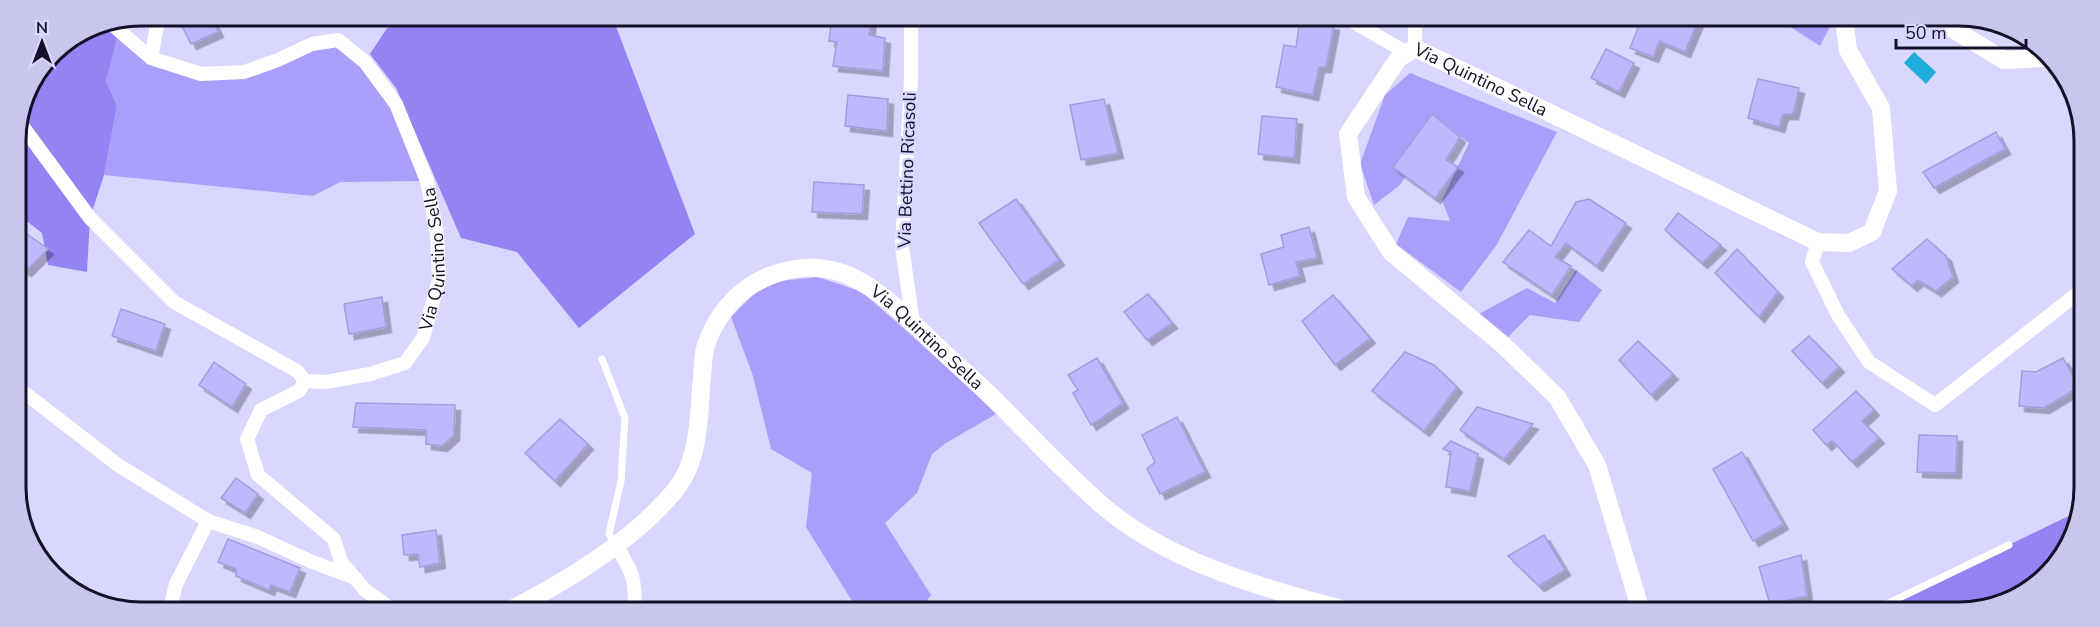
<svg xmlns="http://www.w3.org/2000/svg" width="2100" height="627" font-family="'Nunito Sans',sans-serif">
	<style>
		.green { fill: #a99ffa }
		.forest { fill: #9383f3 }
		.water { fill: #1dacdc }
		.building { fill: #beb9ff; stroke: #a39ddd; stroke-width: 1.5; filter: url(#shadow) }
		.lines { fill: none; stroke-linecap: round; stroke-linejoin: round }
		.service { stroke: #fff; stroke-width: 7 }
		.minor { stroke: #fff; stroke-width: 14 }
		.tertiary { stroke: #fff; stroke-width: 18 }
		.labels { text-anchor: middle; stroke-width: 5; stroke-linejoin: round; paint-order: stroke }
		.street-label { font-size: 18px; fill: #131027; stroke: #d9d6ff }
		.rim { fill: none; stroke: #131027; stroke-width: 3 }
	</style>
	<defs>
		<filter id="shadow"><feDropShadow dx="5.5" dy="5.5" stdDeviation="0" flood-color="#0004"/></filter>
	</defs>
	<rect width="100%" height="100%" fill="#d9d6ff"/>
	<g class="green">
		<polygon points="1778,19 1834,19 1820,46"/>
		<polygon points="119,31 151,58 202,74 244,72 338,40 396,104 427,181 340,182 313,196 104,175 117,106 106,81"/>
		<polygon points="1410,73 1557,132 1496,246 1461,292 1396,244 1408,217 1450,221 1442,200 1469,143 1432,114 1394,167 1406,176 1400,185 1374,205 1360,164 1385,95"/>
		<polygon points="1576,270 1602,290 1579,322 1530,315 1507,338 1479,314 1527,288 1555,303"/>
		<polygon points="818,277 862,292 960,378 996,414 946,443 932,454 917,493 885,523 931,595 920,610 857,609 806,527 812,473 771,449 752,373 731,317 755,293 780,281"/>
	</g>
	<g class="forest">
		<polygon points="425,16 612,16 695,234 579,328 517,252 461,238 396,88 370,54 387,28"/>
		<path d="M110 21 119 31 106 81 117 106 104 175 90 218 87 272 48 265 42 233 16 213C16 187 13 159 15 134 20 82 58 31 110 21Z"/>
		<polygon points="2081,510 2081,519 2037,584 1964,612 1870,612"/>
	</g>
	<polygon class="water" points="1914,52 1936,72 1926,84 1904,63"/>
	<g class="building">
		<polygon points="190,15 210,15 218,32 191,44 179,20"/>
		<polygon points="832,17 871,17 869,35 885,38 883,71 833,66 837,42 829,41"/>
		<polygon points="1642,18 1692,19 1698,21 1685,52 1660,41 1653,57 1630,48"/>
		<polygon points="1300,20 1334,25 1326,67 1319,67 1313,95 1276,87 1284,45 1296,47"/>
		<polygon points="1606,49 1634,63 1619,92 1591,78"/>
		<polygon points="1758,79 1799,88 1793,114 1783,114 1779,127 1748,118"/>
		<polygon points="848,95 888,99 887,131 845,126"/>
		<polygon points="1104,99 1118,153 1081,160 1070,105"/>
		<polygon points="1432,114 1460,137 1446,160 1458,167 1435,198 1393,167"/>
		<polygon points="1262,116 1297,119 1294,158 1258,154"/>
		<polygon points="1996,132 2005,149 1934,188 1923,172"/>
		<polygon points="814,182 864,185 862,214 812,212"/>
		<polygon points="1016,199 1059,260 1023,284 979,223"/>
		<polygon points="1589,199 1626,223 1597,266 1566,243 1555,257 1571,266 1552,295 1503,262 1529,230 1551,246 1576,202"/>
		<polygon points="1678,213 1721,245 1702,263 1665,230"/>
		<polygon points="16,226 48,249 26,271 16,265"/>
		<polygon points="1309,227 1317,258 1296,262 1300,276 1269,285 1261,254 1284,247 1281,235"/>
		<polygon points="1927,239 1946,256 1953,277 1936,291 1918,280 1912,286 1892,269"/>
		<polygon points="1737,249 1778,292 1759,317 1715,273"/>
		<polygon points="1148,294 1172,323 1147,340 1124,312"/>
		<polygon points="1333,295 1370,338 1335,365 1302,321"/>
		<polygon points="382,297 386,327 349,334 344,304"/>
		<polygon points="121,309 165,324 156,351 112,336"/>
		<polygon points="1809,336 1839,367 1822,383 1792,351"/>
		<polygon points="1638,341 1673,374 1651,395 1619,360"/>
		<polygon points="1405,352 1434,365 1457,387 1424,431 1372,391"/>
		<polygon points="1097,358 1123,403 1091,425 1073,393 1078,390 1068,375"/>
		<polygon points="2063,358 2079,387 2044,408 2019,406 2022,371 2036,372"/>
		<polygon points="214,362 246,384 232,407 199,385"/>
		<polygon points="1856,391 1874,410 1862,421 1879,438 1852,462 1832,440 1826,445 1813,430"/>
		<polygon points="356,403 455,405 454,435 442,446 426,444 426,430 353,427"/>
		<polygon points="1477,407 1533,424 1504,459 1460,430"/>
		<polygon points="1177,417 1205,472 1160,494 1147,469 1155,462 1142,435"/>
		<polygon points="560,419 588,444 555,481 525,453"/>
		<polygon points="1919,435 1957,436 1956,473 1917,472"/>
		<polygon points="1451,441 1478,454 1470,491 1446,487 1451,452 1443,449"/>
		<polygon points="1742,452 1783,524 1753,541 1713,469"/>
		<polygon points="236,478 258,494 245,513 221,498"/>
		<polygon points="436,530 440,563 420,567 418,554 404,555 402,535"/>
		<polygon points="1544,535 1565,570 1539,586 1508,556"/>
		<polygon points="228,539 300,568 290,592 271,585 269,590 236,576 236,569 218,562"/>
		<polygon points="1801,555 1807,596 1770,604 1759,567"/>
	</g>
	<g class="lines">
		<g class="service">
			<polyline points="602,359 625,418 621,481 609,534 615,545"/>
			<polyline points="1870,612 2009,545"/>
		</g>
		<g class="minor">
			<polyline points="911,17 911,80 902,247 913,323"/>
			<polyline points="1347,18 1407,53"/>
			<polyline points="1415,48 1415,18"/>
			<polyline points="151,58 159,15"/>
			<path id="s1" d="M18 120 90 218 174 302 297 371 305 381 326 382 370 374 405 363 423 338 439 279 437 234 427 181 396 104 365 62 338 40 312 44 278 60 244 72 201 74 151 58 108 21"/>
			<polyline points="1818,242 1812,262 1838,315 1869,362 1935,405 2082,290"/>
			<polyline points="305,381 299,391 261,410 247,439 258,475 334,539 341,562 365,590 390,608"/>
			<polyline points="17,387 118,465 208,521 258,537 310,561 355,578"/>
			<path d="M617 547C633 573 635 578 635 609"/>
			<polyline points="170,608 176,584 208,521"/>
		</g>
		<g class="tertiary">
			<polyline points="1936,19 2004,60 2042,58 2049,53"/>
			<path id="s2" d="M512 609C563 583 613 553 654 513 666 501 679 488 686 473 700 444 699 408 702 377 703 368 703 357 705 348 715 315 740 286 772 275 795 267 815 265 839 272 876 283 911 322 939 348 958 366 979 384 998 403 1033 438 1066 474 1104 507 1172 564 1261 587 1345 610"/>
			<path id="s3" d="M1641 611 1597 465 1557 397 1501 343 1391 252 1356 197 1348 134 1398 59 1415 48 1818 242 1849 243 1872 232 1888 191 1881 108 1848 50 1844 19"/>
		</g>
	</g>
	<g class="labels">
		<g class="street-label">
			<text dy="6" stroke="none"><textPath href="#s3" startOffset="764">Via Quintino Sella</textPath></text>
			<text transform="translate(907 170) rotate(-88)" y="6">Via Bettino Ricasoli</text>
			<text dy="6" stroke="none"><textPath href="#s1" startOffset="608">Via Quintino Sella</textPath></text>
			<text dy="6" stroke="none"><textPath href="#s2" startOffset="632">Via Quintino Sella</textPath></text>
		</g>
	</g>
	<path d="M0 0H2100V627H0ZM141 26H1959A115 115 0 0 1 2074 141V487A115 115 0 0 1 1959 602H141A115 115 0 0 1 26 487V141A115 115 0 0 1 141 26Z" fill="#c9c6ee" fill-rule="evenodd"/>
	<path class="rim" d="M141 26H1959A115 115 0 0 1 2074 141V487A115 115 0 0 1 1959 602H141A115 115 0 0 1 26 487V141A115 115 0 0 1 141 26Z"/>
	<g transform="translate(42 42)" stroke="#d9d6ff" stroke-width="4.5" paint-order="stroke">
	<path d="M0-4.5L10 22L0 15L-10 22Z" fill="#131027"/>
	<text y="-9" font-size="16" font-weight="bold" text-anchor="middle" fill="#131027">N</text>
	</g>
	<path d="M1896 39v9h130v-9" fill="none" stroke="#131027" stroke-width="3"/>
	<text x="1905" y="39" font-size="18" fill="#131027" stroke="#d9d6ff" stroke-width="4.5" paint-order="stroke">50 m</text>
</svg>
